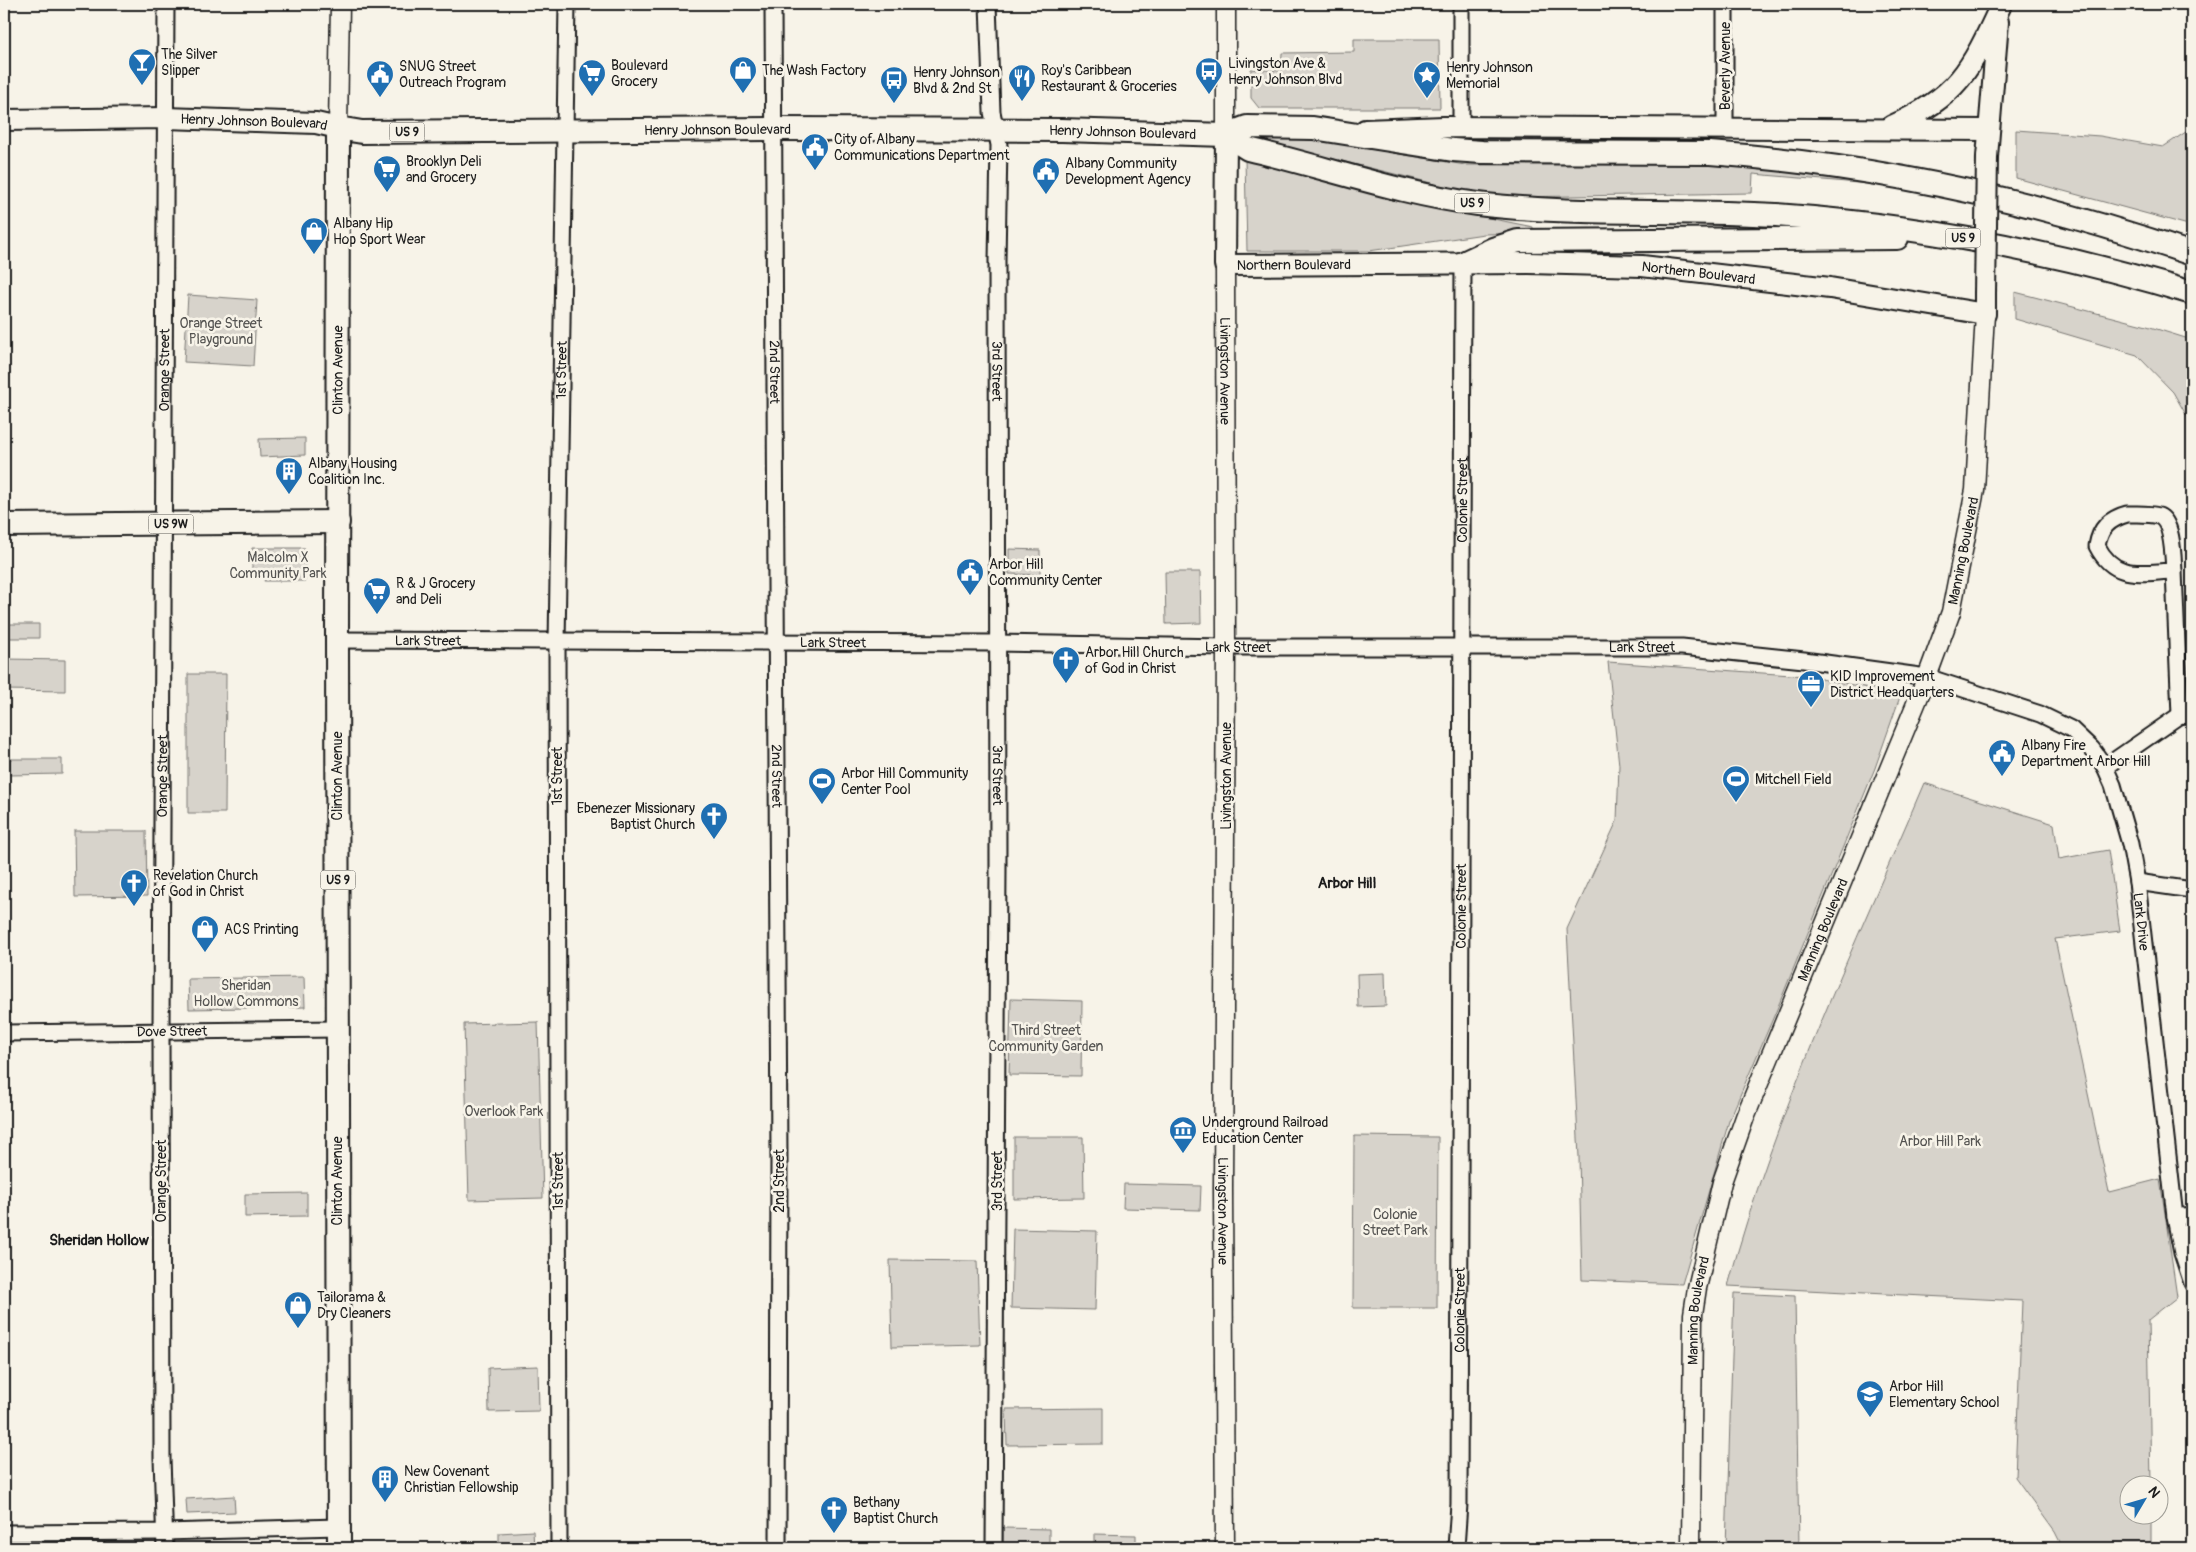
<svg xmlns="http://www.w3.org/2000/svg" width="2196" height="1552" font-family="Pangolin,sans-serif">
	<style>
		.green { fill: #d7d3cb; stroke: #7a7874 }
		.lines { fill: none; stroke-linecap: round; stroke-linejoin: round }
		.minor-casing { stroke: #1c1c1c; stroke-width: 19 }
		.tertiary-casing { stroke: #1c1c1c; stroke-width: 21 }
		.secondary-casing { stroke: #1c1c1c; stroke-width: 24 }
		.primary-casing { stroke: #1c1c1c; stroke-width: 26 }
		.minor { stroke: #f7f3e8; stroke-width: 15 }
		.tertiary { stroke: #f7f3e8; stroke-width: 18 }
		.secondary { stroke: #f7f3e8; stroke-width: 20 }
		.primary { stroke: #f7f3e8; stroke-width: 22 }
		.secondary-bridge-casing { stroke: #1c1c1c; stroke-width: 24; stroke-linecap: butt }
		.secondary-bridge { stroke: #f7f3e8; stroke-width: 20 }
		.labels { text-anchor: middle; stroke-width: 5; stroke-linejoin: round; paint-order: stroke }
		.shield { fill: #f7f3e8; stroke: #5e5c59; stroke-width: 1 }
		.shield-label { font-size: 12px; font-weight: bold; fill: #1c1c1c }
		.poi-label { font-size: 14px; fill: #1c1c1c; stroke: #f7f3e8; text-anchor: start }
		.street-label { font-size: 14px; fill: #1c1c1c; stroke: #f7f3e8 }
		.park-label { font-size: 14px; fill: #545351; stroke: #f7f3e8 }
		.neighbourhood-label { font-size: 15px; font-weight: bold; fill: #1c1c1c; stroke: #f7f3e8 }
	</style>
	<rect width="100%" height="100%" fill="#f7f3e8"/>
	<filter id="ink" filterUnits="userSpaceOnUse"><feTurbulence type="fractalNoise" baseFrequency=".02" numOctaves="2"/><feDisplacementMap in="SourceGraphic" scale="10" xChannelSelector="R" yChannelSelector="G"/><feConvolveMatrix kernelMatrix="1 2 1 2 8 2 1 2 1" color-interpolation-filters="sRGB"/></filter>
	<g filter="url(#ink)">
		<g class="green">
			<polygon points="1354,39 1439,39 1440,108 1259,108 1251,98 1251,69 1281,71 1282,53 1354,52"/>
			<polygon points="2192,128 2192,226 2016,178 2016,130 2100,136 2163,147"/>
			<polygon points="1253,134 1306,138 1465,165 1735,164 1803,170 1893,186 1753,174 1752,193 1514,197 1468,192 1252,139"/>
			<polygon points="1245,158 1415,203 1533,227 1533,233 1484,234 1369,251 1247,251"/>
			<polygon points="2015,292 2147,326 2192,340 2192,425 2173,392 2137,355 2015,319"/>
			<polygon points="188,295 257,300 253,366 184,362"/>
			<polygon points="305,438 305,455 260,457 259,439"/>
			<polygon points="252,548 305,548 305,581 264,581 264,572 252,572"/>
			<polygon points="1009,549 1040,550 1040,575 1009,574"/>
			<polygon points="1165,572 1200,572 1201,623 1166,624"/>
			<polygon points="6,624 39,624 39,638 7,638"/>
			<polygon points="5,659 65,660 65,691 5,690"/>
			<polygon points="1608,662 1805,676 1901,694 1875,768 1777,1009 1729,1121 1682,1284 1582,1280 1579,1157 1567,929 1617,821 1619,765"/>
			<polygon points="188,674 226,674 225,813 188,813"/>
			<polygon points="10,759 62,759 62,774 10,775"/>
			<path d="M1924 783 2054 824 2059 859 2108 850 2120 931 2055 939 2109 1192 2160 1179 2177 1297 2148 1320 2151 1484H2128V1514L2151 1515V1548H2063L2055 1532 2015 1477 2022 1301 1728 1286C1775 1112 1854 948 1924 783Z"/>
			<polygon points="74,831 146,831 147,896 75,897"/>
			<polygon points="1385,973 1386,1006 1358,1007 1357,974"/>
			<polygon points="304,977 305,1007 189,1009 188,979"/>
			<polygon points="1011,999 1082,1001 1081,1076 1009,1075"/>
			<polygon points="538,1022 543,1198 469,1200 464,1024"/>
			<polygon points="1354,1136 1438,1137 1437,1308 1353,1308"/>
			<polygon points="1014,1137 1083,1137 1084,1198 1014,1199"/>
			<polygon points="1124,1184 1201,1186 1200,1210 1123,1208"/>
			<polygon points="307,1193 307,1216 245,1217 245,1194"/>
			<polygon points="1013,1229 1097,1231 1095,1310 1011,1308"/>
			<polygon points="890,1260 977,1261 980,1345 892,1347"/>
			<polygon points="1734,1293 1795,1296 1799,1548 1726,1548"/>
			<polygon points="538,1366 539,1411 489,1412 488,1368"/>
			<polygon points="1103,1408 1103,1444 1007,1445 1006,1409"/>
			<polygon points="234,1496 235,1512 187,1514 186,1499"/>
			<polygon points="1003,1528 1049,1529 1049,1548 1003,1548"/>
			<polygon points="533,1531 534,1548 499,1548 499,1533"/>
			<polygon points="1094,1534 1136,1535 1136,1547 1199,1548 1094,1548"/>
		</g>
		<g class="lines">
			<g class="minor-casing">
				<g id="minor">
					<path id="s1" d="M773 4 779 1160 778 1548"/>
					<path id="s2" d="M988 4 992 112 999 145 997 261 998 866 994 1548"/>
					<polyline points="1725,4 1725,128"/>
					<polyline points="1461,127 1461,4"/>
					<path d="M2127 514C2137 514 2149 513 2159 516 2173 522 2173 557 2174 571 2141 572 2115 581 2097 546 2100 528 2109 519 2127 514Z"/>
					<polyline points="2174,571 2180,715"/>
					<path id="s3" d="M337 640 997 643 1226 647H1682L1804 660 1927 677 2040 714 2071 729 2092 749 2105 767 2113 785 2130 844 2137 882 2175 1217 2182 1253 2192 1283"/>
					<polyline points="2105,767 2180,715 2192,716"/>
					<polyline points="2137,882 2192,890"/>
					<path id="s4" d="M4 1033 339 1029"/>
					<polyline points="2175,1217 2192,1215"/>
					<polyline points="4,1533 165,1532 338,1527"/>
					<path id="s5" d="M165 1548 162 1458 161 1030 166 4"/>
					<path id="s6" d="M559 1548 557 643 567 4"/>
					<path id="s7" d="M1456 1548 1459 1504 1463 263"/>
				</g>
			</g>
			<g class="tertiary-casing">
				<g id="tertiary">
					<polyline points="338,128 340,4"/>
					<polyline points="1226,135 1226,4"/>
					<path id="s8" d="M1225 265 1226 647 1223 1189 1225 1548"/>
					<path id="s9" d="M1691 1548 1693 1314 1697 1288 1722 1182 1745 1117 1927 677 1951 612 1975 490 1985 314"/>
				</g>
			</g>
			<g class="secondary-casing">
				<g id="secondary">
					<path id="s10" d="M4 120 166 118 316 123 338 128"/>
					<path d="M1892 126C1957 97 1971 70 2000 7"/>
					<polyline points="1365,130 1444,127 1988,130"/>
					<path id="s11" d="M1226 135 1225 265 1529 263 1642 266 1830 288 1985 314V294"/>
					<polyline points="1987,157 1998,22"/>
				</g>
			</g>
			<g class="primary-casing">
				<g id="primary">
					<path d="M1226 135 1248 149C1325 167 1400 194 1478 204 1577 216 1677 209 1776 215 1917 225 2057 252 2192 293"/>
					<polyline points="1463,263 1493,249 1518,241 1897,238"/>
					<polyline points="4,525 338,522"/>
					<path id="s12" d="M339 1548 337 640 338 128 362 132 772 129 1062 130 1226 135 1247 127 1313 128 1453 150 1482 152 1710 153C1877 165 2034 200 2192 254"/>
				</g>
			</g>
			<use href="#minor" class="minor"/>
			<use href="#tertiary" class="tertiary"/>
			<use href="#secondary" class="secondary"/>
			<use href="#primary" class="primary"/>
			<g class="secondary-bridge-casing">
				<polyline id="secondary-bridge" points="1985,294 1987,157"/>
			</g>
			<use href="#secondary-bridge" class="secondary-bridge"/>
		</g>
	</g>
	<defs>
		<g id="bar-pin" transform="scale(1.4375)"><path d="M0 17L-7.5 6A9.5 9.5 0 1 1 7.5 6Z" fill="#1f6fb2" stroke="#f7f3e8"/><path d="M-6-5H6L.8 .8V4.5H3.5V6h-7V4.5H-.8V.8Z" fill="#fff"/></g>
		<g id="shop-pin" transform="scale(1.4375)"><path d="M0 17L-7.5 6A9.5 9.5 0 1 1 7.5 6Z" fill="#1f6fb2" stroke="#f7f3e8"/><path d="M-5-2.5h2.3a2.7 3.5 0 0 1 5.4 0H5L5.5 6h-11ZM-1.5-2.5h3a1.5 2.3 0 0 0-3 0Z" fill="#fff"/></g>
		<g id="bus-pin" transform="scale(1.4375)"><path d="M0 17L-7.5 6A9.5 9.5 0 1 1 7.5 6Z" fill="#1f6fb2" stroke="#f7f3e8"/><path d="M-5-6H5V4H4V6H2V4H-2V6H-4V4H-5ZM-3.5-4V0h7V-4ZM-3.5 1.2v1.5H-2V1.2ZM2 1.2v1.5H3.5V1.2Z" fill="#fff"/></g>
		<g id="supermarket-pin" transform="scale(1.4375)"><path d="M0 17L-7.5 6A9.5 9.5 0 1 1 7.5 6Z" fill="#1f6fb2" stroke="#f7f3e8"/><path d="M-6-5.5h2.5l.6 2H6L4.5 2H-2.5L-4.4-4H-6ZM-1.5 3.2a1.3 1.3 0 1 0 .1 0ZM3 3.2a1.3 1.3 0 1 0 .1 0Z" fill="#fff"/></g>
		<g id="civic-pin" transform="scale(1.4375)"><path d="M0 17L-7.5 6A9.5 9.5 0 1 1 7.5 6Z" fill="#1f6fb2" stroke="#f7f3e8"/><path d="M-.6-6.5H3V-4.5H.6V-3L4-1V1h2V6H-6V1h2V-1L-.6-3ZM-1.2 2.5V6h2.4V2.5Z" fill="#fff"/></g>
		<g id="sight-pin" transform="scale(1.4375)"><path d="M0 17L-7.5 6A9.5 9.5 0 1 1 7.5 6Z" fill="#1f6fb2" stroke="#f7f3e8"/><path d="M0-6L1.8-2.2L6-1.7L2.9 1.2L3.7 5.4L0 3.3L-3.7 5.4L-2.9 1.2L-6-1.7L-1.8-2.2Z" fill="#fff"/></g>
		<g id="restaurant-pin" transform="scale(1.4375)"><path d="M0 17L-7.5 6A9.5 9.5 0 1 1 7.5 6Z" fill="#1f6fb2" stroke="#f7f3e8"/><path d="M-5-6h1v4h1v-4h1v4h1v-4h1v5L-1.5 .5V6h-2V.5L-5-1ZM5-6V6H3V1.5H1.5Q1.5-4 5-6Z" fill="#fff"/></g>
		<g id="building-pin" transform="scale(1.4375)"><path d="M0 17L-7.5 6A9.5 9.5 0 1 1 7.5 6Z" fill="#1f6fb2" stroke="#f7f3e8"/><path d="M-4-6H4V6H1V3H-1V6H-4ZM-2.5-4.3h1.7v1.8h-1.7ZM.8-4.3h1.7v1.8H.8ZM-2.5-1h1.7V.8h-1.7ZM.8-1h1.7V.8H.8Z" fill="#fff"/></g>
		<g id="church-pin" transform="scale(1.4375)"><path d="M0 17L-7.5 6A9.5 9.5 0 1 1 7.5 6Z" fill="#1f6fb2" stroke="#f7f3e8"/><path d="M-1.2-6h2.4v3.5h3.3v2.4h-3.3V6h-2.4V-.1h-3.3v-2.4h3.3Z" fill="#fff"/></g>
		<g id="office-pin" transform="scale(1.4375)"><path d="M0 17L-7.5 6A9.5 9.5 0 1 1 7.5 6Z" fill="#1f6fb2" stroke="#f7f3e8"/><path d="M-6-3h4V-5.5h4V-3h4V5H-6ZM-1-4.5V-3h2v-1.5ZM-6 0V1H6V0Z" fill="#fff"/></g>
		<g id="stadium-pin" transform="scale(1.4375)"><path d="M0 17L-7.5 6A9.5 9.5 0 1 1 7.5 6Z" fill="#1f6fb2" stroke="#f7f3e8"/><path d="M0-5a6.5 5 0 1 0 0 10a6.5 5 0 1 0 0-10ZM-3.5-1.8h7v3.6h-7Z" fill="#fff"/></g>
		<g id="museum-pin" transform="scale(1.4375)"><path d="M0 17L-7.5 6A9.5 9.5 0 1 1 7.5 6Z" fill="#1f6fb2" stroke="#f7f3e8"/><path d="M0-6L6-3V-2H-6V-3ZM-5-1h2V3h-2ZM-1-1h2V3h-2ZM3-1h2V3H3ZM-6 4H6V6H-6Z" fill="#fff"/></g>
		<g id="school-pin" transform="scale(1.4375)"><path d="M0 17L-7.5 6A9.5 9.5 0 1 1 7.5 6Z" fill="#1f6fb2" stroke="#f7f3e8"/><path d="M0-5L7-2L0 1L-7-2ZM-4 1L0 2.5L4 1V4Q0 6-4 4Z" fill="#fff"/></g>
	</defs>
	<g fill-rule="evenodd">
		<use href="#bar-pin" x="142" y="62"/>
		<use href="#shop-pin" x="743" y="70"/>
		<use href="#bus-pin" x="1209" y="71"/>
		<use href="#supermarket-pin" x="592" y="73"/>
		<use href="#civic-pin" x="380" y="74"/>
		<use href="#sight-pin" x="1427" y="75"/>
		<use href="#restaurant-pin" x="1022" y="78"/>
		<use href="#bus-pin" x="894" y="80"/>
		<use href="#civic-pin" x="815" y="147"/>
		<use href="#supermarket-pin" x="387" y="169"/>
		<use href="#civic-pin" x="1046" y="171"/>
		<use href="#shop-pin" x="314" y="231"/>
		<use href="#building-pin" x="289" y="471"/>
		<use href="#civic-pin" x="970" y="572"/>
		<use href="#supermarket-pin" x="377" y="591"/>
		<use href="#church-pin" x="1066" y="660"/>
		<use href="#office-pin" x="1811" y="684"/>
		<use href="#civic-pin" x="2002" y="753"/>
		<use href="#stadium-pin" x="1736" y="779"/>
		<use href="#stadium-pin" x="822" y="781"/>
		<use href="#church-pin" x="714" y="816"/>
		<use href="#church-pin" x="134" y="883"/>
		<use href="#shop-pin" x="205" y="929"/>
		<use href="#museum-pin" x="1183" y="1130"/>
		<use href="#shop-pin" x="298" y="1305"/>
		<use href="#school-pin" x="1870" y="1394"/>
		<use href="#building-pin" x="385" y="1479"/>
		<use href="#church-pin" x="834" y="1510"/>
	</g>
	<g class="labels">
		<g class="shield">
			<rect x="389.5" y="122.5" width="35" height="19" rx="4"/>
			<rect x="1454.5" y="193.5" width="35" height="19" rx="4"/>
			<rect x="1945.5" y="228.5" width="35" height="19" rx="4"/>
			<rect x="148.5" y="514.5" width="45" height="19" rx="4"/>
			<rect x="320.5" y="870.5" width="35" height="19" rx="4"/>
		</g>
		<g class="shield-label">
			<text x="407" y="136">US 9</text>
			<text x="1472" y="207">US 9</text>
			<text x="1963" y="242">US 9</text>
			<text x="171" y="528">US 9W</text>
			<text x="338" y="884">US 9</text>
		</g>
		<g class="poi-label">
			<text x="161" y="59">The Silver<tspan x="161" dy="16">Slipper</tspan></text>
			<text x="1228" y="68">Livingston Ave &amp;<tspan x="1228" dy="16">Henry Johnson Blvd</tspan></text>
			<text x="611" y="70">Boulevard<tspan x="611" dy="16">Grocery</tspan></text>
			<text x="399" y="71">SNUG Street<tspan x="399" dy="16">Outreach Program</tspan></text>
			<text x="1446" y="72">Henry Johnson<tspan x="1446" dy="16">Memorial</tspan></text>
			<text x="762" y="75">The Wash Factory</text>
			<text x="1041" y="75">Roy's Caribbean<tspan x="1041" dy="16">Restaurant &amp; Groceries</tspan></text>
			<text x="913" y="77">Henry Johnson<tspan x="913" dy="16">Blvd &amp; 2nd St</tspan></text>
			<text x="834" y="144">City of Albany<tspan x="834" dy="16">Communications Department</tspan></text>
			<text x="406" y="166">Brooklyn Deli<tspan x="406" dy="16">and Grocery</tspan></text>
			<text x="1065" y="168">Albany Community<tspan x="1065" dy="16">Development Agency</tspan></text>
			<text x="333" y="228">Albany Hip<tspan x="333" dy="16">Hop Sport Wear</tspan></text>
			<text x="308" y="468">Albany Housing<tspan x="308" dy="16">Coalition Inc.</tspan></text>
			<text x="989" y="569">Arbor Hill<tspan x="989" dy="16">Community Center</tspan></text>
			<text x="396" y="588">R &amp; J Grocery<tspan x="396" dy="16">and Deli</tspan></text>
			<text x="1085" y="657">Arbor Hill Church<tspan x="1085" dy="16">of God in Christ</tspan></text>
			<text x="1830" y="681">KID Improvement<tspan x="1830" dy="16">District Headquarters</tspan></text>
			<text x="2021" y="750">Albany Fire<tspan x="2021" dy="16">Department Arbor Hill</tspan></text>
			<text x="841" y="778">Arbor Hill Community<tspan x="841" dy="16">Center Pool</tspan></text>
			<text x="1755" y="784">Mitchell Field</text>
			<text x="695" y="813" text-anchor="end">Ebenezer Missionary<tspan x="695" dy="16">Baptist Church</tspan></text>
			<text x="153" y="880">Revelation Church<tspan x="153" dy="16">of God in Christ</tspan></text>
			<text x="224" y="934">ACS Printing</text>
			<text x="1202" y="1127">Underground Railroad<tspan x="1202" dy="16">Education Center</tspan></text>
			<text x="317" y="1302">Tailorama &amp;<tspan x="317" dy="16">Dry Cleaners</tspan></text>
			<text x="1889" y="1391">Arbor Hill<tspan x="1889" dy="16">Elementary School</tspan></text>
			<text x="404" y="1476">New Covenant<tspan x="404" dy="16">Christian Fellowship</tspan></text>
			<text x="853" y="1507">Bethany<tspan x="853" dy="16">Baptist Church</tspan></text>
		</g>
		<g class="street-label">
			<text transform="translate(1725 66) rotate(-90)" y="5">Beverly Avenue</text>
			<text dy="5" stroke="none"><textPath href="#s10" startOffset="250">Henry Johnson Boulevard</textPath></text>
			<text dy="5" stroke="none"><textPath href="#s12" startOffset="1800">Henry Johnson Boulevard</textPath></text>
			<text dy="5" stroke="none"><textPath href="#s12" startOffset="2205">Henry Johnson Boulevard</textPath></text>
			<text dy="5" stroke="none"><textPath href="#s11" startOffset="199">Northern Boulevard</textPath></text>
			<text dy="5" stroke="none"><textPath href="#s11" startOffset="604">Northern Boulevard</textPath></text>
			<text dy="5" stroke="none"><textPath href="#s5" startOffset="1178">Orange Street</textPath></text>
			<text dy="5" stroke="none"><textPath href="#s12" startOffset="1178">Clinton Avenue</textPath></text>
			<text dy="5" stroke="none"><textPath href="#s6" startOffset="1178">1st Street</textPath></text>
			<text dy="5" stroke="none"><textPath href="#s1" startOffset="368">2nd Street</textPath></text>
			<text dy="5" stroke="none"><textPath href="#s2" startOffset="368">3rd Street</textPath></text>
			<text dy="5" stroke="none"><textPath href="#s8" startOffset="106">Livingston Avenue</textPath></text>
			<text dy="5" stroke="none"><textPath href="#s7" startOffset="1048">Colonie Street</textPath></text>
			<text dy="5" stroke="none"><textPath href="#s9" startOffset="1046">Manning Boulevard</textPath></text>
			<text dy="5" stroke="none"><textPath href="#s3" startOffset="91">Lark Street</textPath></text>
			<text dy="5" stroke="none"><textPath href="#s3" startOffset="496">Lark Street</textPath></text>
			<text dy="5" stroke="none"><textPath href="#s3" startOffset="1305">Lark Street</textPath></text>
			<text dy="5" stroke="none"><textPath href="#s3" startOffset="901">Lark Street</textPath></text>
			<text dy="5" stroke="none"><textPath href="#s5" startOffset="772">Orange Street</textPath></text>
			<text transform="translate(337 776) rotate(-90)" y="5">Clinton Avenue</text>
			<text transform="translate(557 776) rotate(-90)" y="5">1st Street</text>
			<text dy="5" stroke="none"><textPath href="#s1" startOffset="772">2nd Street</textPath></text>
			<text dy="5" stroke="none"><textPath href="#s2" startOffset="772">3rd Street</textPath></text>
			<text transform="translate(1226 776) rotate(-90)" y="5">Livingston Avenue</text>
			<text dy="5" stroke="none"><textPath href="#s7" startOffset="642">Colonie Street</textPath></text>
			<text dy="5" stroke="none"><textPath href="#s3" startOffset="1956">Lark Drive</textPath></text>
			<text dy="5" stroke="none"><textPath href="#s9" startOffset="641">Manning Boulevard</textPath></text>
			<text dy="5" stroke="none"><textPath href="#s4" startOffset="168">Dove Street</textPath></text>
			<text transform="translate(161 1181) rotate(-90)" y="5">Orange Street</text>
			<text transform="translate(337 1181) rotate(-90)" y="5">Clinton Avenue</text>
			<text transform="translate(558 1181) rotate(-90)" y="5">1st Street</text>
			<text transform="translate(779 1181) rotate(-90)" y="5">2nd Street</text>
			<text transform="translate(997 1181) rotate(-90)" y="5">3rd Street</text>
			<text dy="5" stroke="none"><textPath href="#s8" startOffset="946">Livingston Avenue</textPath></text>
			<text dy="5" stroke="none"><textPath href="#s7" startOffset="238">Colonie Street</textPath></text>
			<text dy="5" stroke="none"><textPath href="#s9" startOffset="238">Manning Boulevard</textPath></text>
		</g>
		<g class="park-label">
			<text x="221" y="328">Orange Street<tspan x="221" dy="16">Playground</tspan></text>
			<text x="278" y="562">Malcolm X<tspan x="278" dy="16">Community Park</tspan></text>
			<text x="246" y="990">Sheridan<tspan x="246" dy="16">Hollow Commons</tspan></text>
			<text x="1046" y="1035">Third Street<tspan x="1046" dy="16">Community Garden</tspan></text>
			<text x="504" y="1116">Overlook Park</text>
			<text x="1940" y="1146">Arbor Hill Park</text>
			<text x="1395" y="1219">Colonie<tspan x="1395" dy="16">Street Park</tspan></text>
		</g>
		<g class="neighbourhood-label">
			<text x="1347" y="888">Arbor Hill</text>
			<text x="99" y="1245">Sheridan Hollow</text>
		</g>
	</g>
	<rect width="2196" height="1552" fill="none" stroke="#f7f3e8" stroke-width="20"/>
	<rect x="10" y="10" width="2176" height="1532" fill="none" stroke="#1c1c1c" stroke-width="2" filter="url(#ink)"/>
	<g transform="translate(2144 1500) rotate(52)"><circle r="24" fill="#f7f3e8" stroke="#9f9d96"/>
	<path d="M0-4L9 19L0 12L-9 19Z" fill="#1f6fb2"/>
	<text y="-8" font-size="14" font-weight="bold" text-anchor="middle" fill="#1c1c1c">N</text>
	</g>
</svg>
